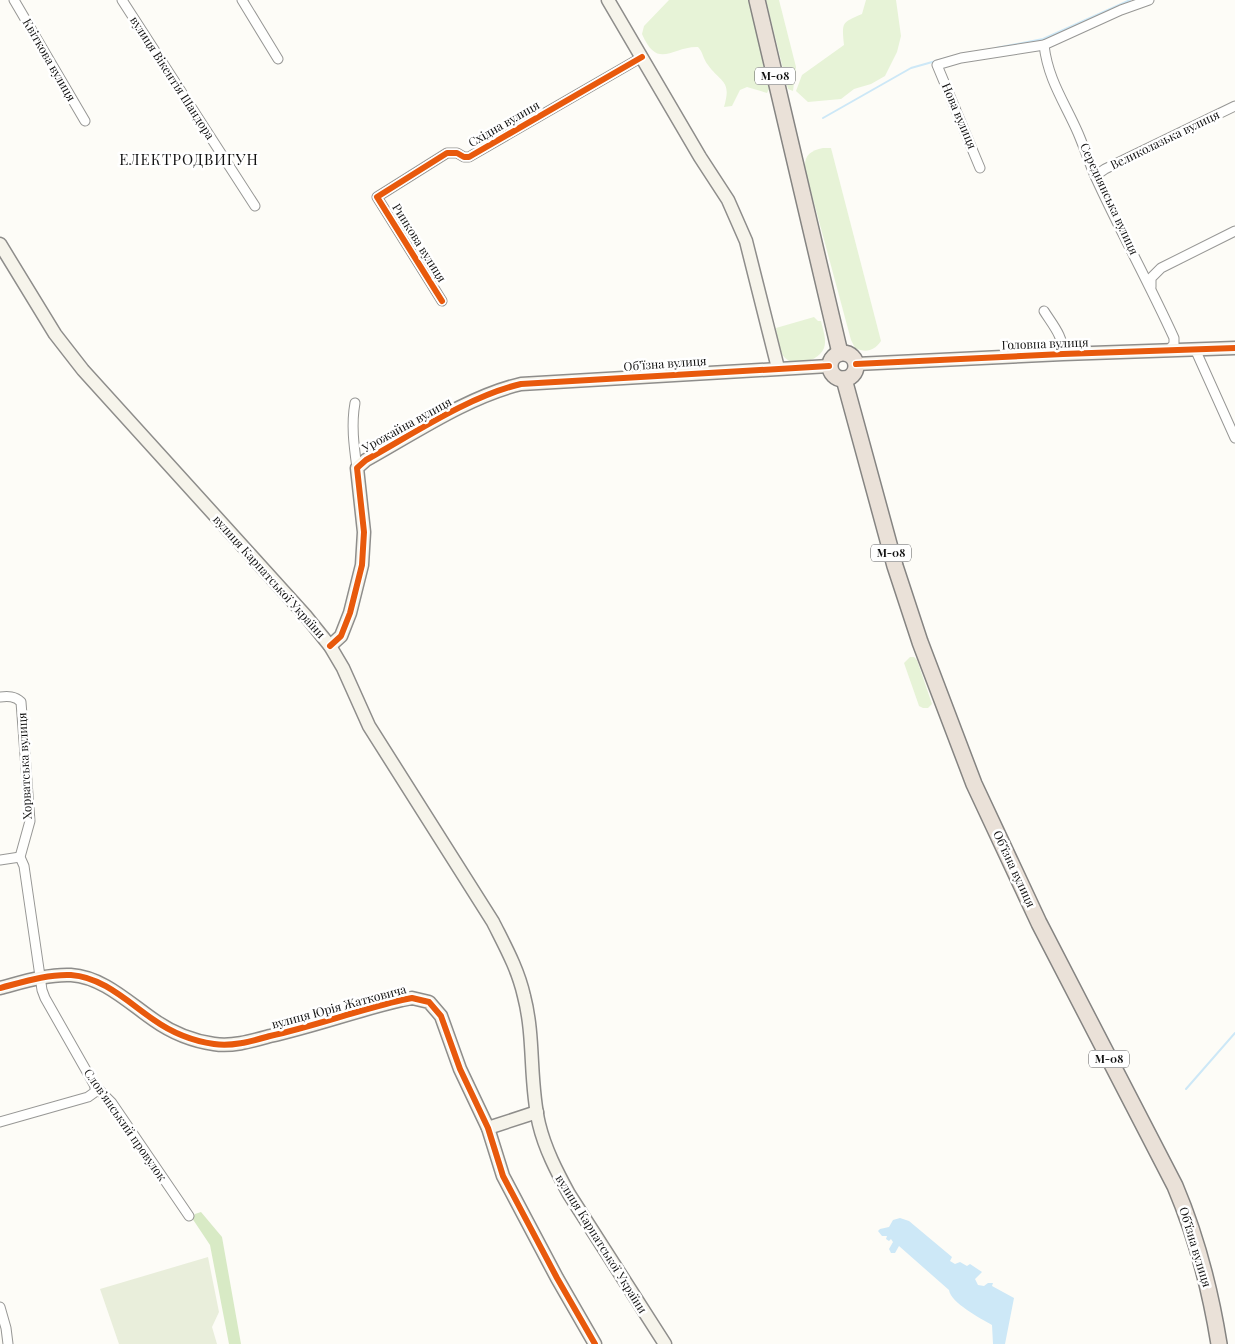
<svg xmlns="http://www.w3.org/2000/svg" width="1235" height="1344" font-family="'Playfair Display',serif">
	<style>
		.green { fill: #e7f3d7 }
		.forest { fill: #d8eac5 }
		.cemetery { fill: #e9eedb }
		.water { fill: #cde8f7 }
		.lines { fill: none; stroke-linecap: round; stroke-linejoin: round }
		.stream { stroke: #cde8f7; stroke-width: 2 }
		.street-casing { stroke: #979795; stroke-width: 11 }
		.secondary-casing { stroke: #8e8d8b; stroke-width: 15 }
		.highway-casing { stroke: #858482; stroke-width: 18 }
		.street { stroke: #fffffe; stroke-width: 9 }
		.secondary { stroke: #f6f4eb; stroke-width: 12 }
		.highway { stroke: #eae1d8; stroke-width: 15 }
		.cycleway-casing { stroke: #fff; stroke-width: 9 }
		.cycleway { stroke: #e8590c; stroke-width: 6 }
		.labels { text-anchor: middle; stroke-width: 5; stroke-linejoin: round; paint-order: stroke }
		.shield { fill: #fff; stroke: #585858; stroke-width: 1 }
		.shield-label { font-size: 11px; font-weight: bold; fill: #111 }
		.street-label { font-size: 12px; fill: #111; stroke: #fff }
		.quarter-label { font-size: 15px; letter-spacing: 1px; fill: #111; stroke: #fff }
	</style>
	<rect width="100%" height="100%" fill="#fdfcf7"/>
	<g class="green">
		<path d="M669 0H749L769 89 767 93 747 87 740 90 732 106 724 107C732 80 721 83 708 65 703 59 703 52 698 47 672 46 658 71 642 34L644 26Z"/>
		<polygon points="766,0 779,0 796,67 793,91 788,89"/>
		<path d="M866 0H896L901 36 897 52 885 76 871 84 854 89 841 99 808 102 796 91 802 75 844 45C842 22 841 23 862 14Z"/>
		<path d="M823 148H831L881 341C874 351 866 353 855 348L851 340 805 169C804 155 810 151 823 148Z"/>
		<path d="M814 317 818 321H821C823 330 827 340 824 348 819 362 790 369 782 354 778 347 777 336 776 328Z"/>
		<polygon points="910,657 914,657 917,660 932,704 928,708 923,708 919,706 918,703 904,663"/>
	</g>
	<polygon class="forest" points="201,1212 222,1237 241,1344 229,1344 210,1245 192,1218 195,1214"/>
	<polygon class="cemetery" points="208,1257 219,1312 212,1327 217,1344 119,1344 100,1289"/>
	<path class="water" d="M900 1218 909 1221 952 1257 950 1261 955 1264 960 1262 967 1266 970 1264 982 1272 975 1279 978 1285 984 1286 988 1283H993L992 1286 1014 1298 1005 1344H993L992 1325C980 1318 951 1303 949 1290L899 1246 895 1253H891L889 1249 893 1242 891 1239 889 1241 886 1239 887 1236H882L878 1231 880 1229 889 1227 893 1220Z"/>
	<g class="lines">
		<g class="stream">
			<polyline points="996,48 1043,39 1130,0"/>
			<polyline points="823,118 911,68 950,57"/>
			<polyline points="1186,1089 1235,1033"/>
		</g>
		<g class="street-casing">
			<g id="street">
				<polyline points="14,0 85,121"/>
				<polyline points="122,0 255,206"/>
				<polyline points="242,0 278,59"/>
				<path d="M1044 45C1048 80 1065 103 1078 133 1084 147 1089 162 1095 176 1120 231 1149 283 1174 338V344L1169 350"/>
				<polyline points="980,168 937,65 961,58 1044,45 1121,10 1149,0"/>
				<polyline points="1095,176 1105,169 1235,106"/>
				<polyline points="1151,287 1151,278 1161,268 1235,231"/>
				<polyline points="442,301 377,197 447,153 457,153 464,157 469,157 642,57"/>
				<path d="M1044 311C1052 324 1064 337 1063 354"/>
				<polyline points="1195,349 1235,438"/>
				<path d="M355 403C351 425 354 446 357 468"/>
				<path d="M0 697C8 696 15 696 21 702L30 821 20 857 24 866 42 990 45 998 95 1086 112 1103 189 1216"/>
				<polyline points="0,860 20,857"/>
				<polyline points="0,1122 88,1097 95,1092 95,1086"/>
				<polyline points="0,1307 6,1328 8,1344"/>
			</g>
		</g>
		<g class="secondary-casing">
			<g id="secondary">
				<polyline points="608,0 700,157 728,200 746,241 778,368"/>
				<path d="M0 244 55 334 83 370 305 615 330 646 343 668 369 726 493 922C505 946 518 969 524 996 535 1038 529 1082 539 1124 545 1149 557 1172 569 1194L665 1344"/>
				<polyline points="856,364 1063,354 1235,348"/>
				<path d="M330 646 341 636 350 613 362 565 364 532 357 468 366 460C413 434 469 396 521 384L829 366"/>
				<path d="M0 988C23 982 47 974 71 975 103 977 129 1003 154 1020 171 1032 193 1041 214 1044 232 1047 252 1041 270 1036 315 1026 358 1010 402 1000L412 998 429 1002 441 1016 460 1069 488 1128 503 1176 557 1278 595 1344"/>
				<polyline points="488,1128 537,1112"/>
			</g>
		</g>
		<g class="highway-casing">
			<g id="highway">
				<polyline points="757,0 840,353"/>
				<circle cx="843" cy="366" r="13"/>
				<path d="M844 379 895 566 920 642 974 784 1039 923 1175 1186C1197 1238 1210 1288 1219 1344"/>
			</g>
		</g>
		<use href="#street" class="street"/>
		<use href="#secondary" class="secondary"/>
		<use href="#highway" class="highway"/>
		<g class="cycleway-casing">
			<g id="cycleway">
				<polyline points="442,301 377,197 447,153 457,153 464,157 469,157 642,57"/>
				<polyline points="856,364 1063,354 1235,348"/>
				<path d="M330 646 341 636 350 613 362 565 364 532 357 468 366 460C413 434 469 396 521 384L829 366"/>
				<path d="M0 988C23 982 47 974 71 975 103 977 129 1003 154 1020 171 1032 193 1041 214 1044 232 1047 252 1041 270 1036 315 1026 358 1010 402 1000L412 998 429 1002 441 1016 460 1069 488 1128 503 1176 557 1278 595 1344"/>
			</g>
		</g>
		<use href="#cycleway" class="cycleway"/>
	</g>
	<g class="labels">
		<g class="shield">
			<rect x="755" y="67.5" width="40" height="17" rx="4"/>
			<rect x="871" y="544.5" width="40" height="17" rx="4"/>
			<rect x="1089" y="1050.5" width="40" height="17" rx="4"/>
		</g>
		<g class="shield-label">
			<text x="775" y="80">М-08</text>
			<text x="891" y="557">М-08</text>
			<text x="1109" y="1063">М-08</text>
		</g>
		<g class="street-label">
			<text transform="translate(49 60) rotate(60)" y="4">Квіткова вулиця</text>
			<text transform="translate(172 78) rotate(57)" y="4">вулиця Вікентія Шандора</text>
			<text transform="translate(959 116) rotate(67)" y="4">Нова вулиця</text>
			<text transform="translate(504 124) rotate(-30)" y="4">Східна вулиця</text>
			<text transform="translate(1165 140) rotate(-26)" y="4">Великолазька вулиця</text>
			<text transform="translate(1109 199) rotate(65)" y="4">Середнянська вулиця</text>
			<text transform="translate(419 243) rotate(58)" y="4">Ринкова вулиця</text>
			<text transform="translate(1045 344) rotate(-2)" y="4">Головна вулиця</text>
			<text transform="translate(665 364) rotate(-4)" y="4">Обʼїзна вулиця</text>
			<text transform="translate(407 425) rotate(-29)" y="4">Урожайна вулиця</text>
			<text transform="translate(269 577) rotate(48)" y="4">вулиця Карпатської України</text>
			<text transform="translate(25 766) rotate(-93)" y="4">Хорватська вулиця</text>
			<text transform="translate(1014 869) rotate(65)" y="4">Обʼїзна вулиця</text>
			<text transform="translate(339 1007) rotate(-15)" y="4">вулиця Юрія Жатковича</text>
			<text transform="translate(125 1125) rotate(55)" y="4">Словʼянський провулок</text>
			<text transform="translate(601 1244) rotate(58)" y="4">вулиця Карпатської України</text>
			<text transform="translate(1195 1247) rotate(73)" y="4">Обʼїзна вулиця</text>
		</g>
		<g class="quarter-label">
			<text x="189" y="165">ЕЛЕКТРОДВИГУН</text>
		</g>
	</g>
</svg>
